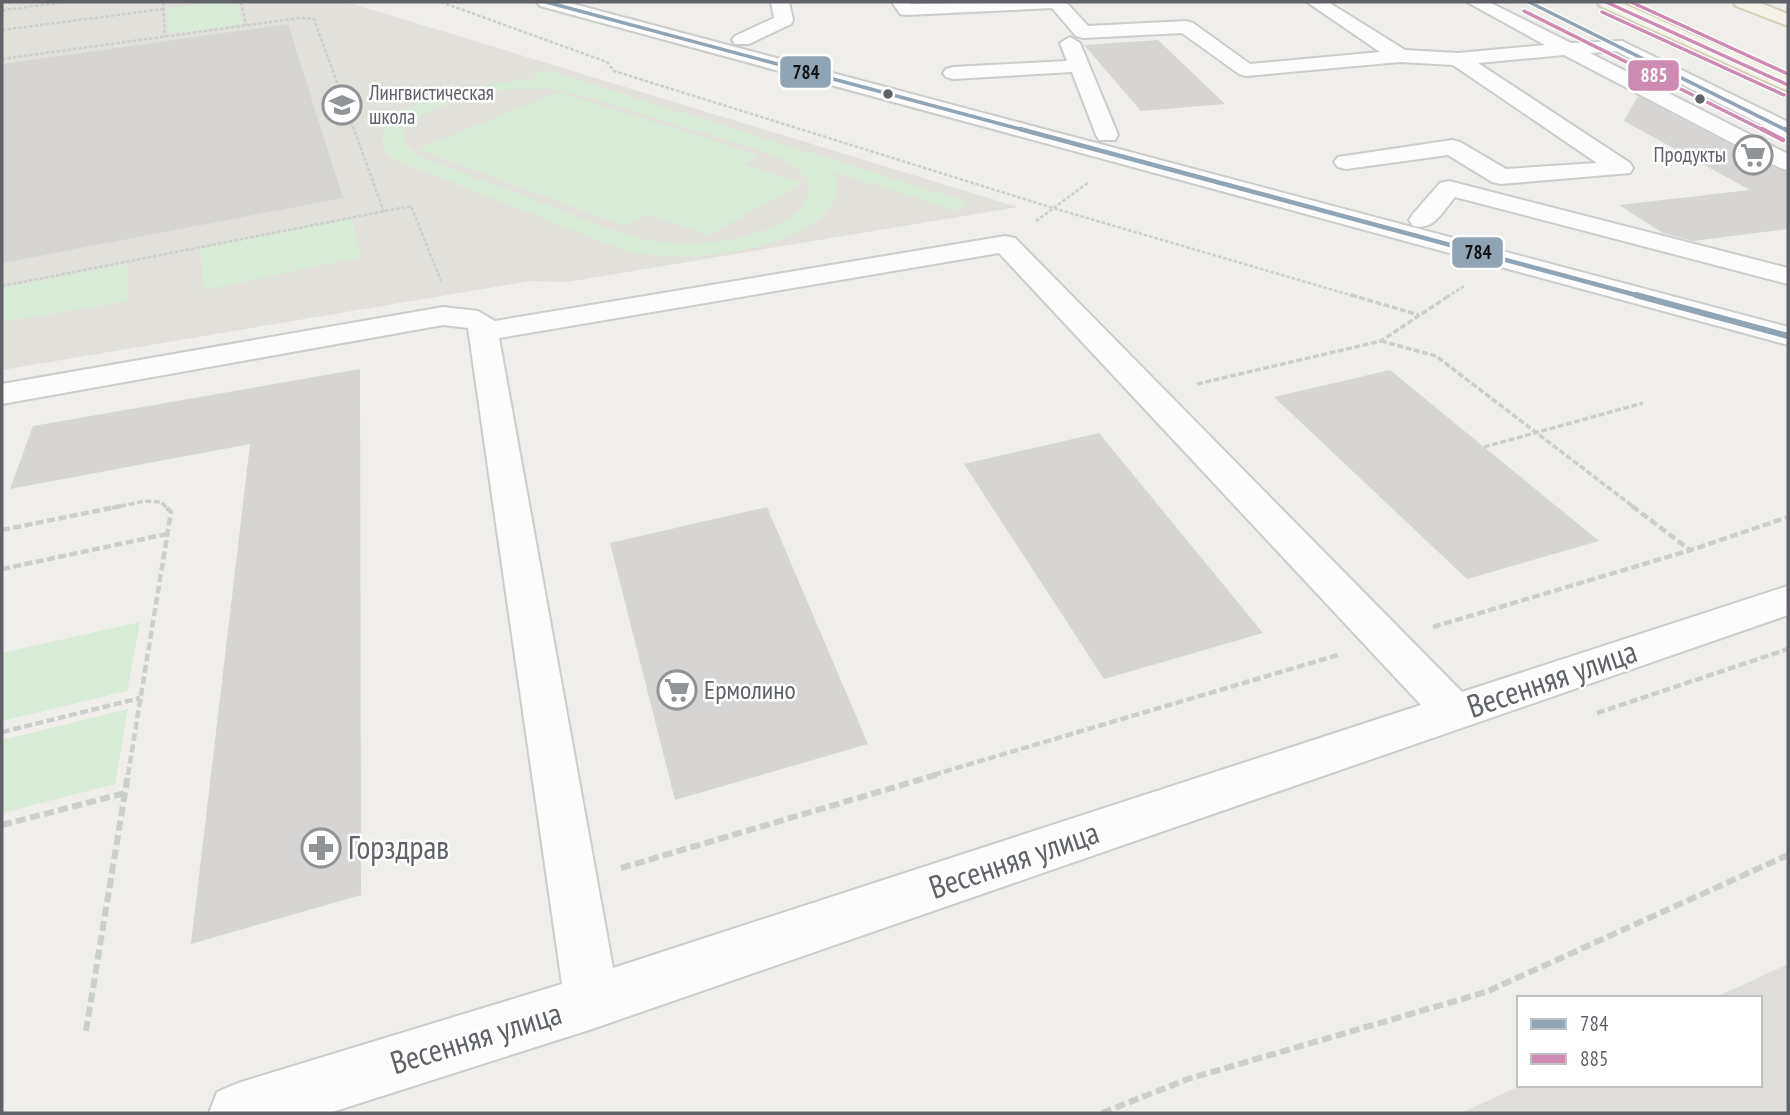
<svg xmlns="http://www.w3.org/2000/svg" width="1790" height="1115" font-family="'PT Sans Narrow',sans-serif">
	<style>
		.industrial { fill: #dfddda }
		.education { fill: #e2e0da }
		.green { fill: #d8ebd6; fill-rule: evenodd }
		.building { fill: #d6d5d3 }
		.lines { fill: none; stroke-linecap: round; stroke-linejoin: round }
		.minor-casing { stroke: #cbcccc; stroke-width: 4 }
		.major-casing { stroke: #d7ceb8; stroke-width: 4 }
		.path-far3 { stroke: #cacfcc; stroke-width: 2.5; stroke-dasharray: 3.5 2; stroke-linecap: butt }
		.path-far2 { stroke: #cacfcc; stroke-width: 3.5; stroke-dasharray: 6 2.5; stroke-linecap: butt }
		.path-far1 { stroke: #cacfcc; stroke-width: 4.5; stroke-dasharray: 8 3.5; stroke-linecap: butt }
		.path { stroke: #cacfcc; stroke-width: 6; stroke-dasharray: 10 4.5; stroke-linecap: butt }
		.minor { fill: #fdfcfc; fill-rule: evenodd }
		.major { fill: #f4f2e9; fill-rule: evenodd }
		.bus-1-far2-casing { stroke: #fff; stroke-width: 6 }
		.bus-1-far1-casing { stroke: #fff; stroke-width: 8 }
		.bus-1-casing { stroke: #fff; stroke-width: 10 }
		.bus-2-far1-casing { stroke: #fff; stroke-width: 6 }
		.bus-2-casing { stroke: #fff; stroke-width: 8 }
		.bus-3-casing { stroke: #fff; stroke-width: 6 }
		.bus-4-casing { stroke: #fff; stroke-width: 6 }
		.bus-5-casing { stroke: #fff; stroke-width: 6 }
		.bus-1-far2 { stroke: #90a4b4; stroke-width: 3.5 }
		.bus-1-far1 { stroke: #90a4b4; stroke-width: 4.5 }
		.bus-1 { stroke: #90a4b4; stroke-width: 6 }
		.bus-2-far1 { stroke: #cf8ab2; stroke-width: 3.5 }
		.bus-2 { stroke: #cf8ab2; stroke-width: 4.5 }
		.bus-3 { stroke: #cf8ab2; stroke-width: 3.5 }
		.bus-4 { stroke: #cf8ab2; stroke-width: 3.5 }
		.bus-5 { stroke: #cf8ab2; stroke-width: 3.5 }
		.bus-dot { fill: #5f6368; stroke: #fff; stroke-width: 2.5 }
		.labels { text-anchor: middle; stroke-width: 5; stroke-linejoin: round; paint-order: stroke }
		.far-poi-label { font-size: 21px; fill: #5f6368; stroke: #fff; text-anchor: start }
		.poi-label { font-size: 26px; fill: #5f6368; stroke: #fff; text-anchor: start }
		.near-street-label { font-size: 32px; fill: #5f6368; stroke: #fff }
		.near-poi-label { font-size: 32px; fill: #5f6368; stroke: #fff; text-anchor: start }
		.line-badge { stroke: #fff; stroke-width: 2.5 }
		.badge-label { font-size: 19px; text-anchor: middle; font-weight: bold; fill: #fff }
		.pale-badge-label { font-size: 19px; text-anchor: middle; font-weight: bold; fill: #111 }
	</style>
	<rect width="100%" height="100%" fill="#efeeea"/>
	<polygon class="industrial" points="1788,964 1788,1113 1461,1113 1522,1085 1760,1085 1760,998 1714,998"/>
	<polygon class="education" points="2,2 347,2 1018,207 567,282 531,281 2,370"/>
	<g class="green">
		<polygon points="217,2 237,2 242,24 169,34 167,8"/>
		<path d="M546 70 968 202 955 211 835 172C854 229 751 251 711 255 684 258 657 256 630 253L390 158C346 101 508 80 538 79L531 76ZM510 89H548L581 95 771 154C836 180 808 216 757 233 727 242 693 246 662 242 628 238 597 224 566 212 519 194 473 177 426 159 351 121 485 93 510 89Z"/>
		<polygon points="558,92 759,155 743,164 802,183 708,236 648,214 624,226 418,149"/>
		<polygon points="351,219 362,257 204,290 200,249"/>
		<polygon points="128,264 128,301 2,322 2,288"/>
		<polygon points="140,622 127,691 2,721 2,653"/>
		<polygon points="128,709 115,784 2,813 2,740"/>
	</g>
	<g class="building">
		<polygon points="288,24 343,198 2,263 2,64"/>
		<polygon points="1158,40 1225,104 1141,111 1084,45"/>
		<polygon points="1638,96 1779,170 1788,172 1788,229 1693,241 1663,233 1619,205 1750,190 1624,121"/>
		<polygon points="360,369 361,895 191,944 250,444 10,489 33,426"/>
		<polygon points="1390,370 1484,447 1599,541 1467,579 1274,397"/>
		<polygon points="1099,433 1263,633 1104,679 964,464"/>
		<polygon points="767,507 868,744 675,800 610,543"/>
	</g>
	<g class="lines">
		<g class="minor-casing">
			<g id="minor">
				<polygon points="537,2 566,2 1788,327 1788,345 540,6"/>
				<polygon points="771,2 789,2 793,20 791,24 749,44 735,44 732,40 735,36 774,18"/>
				<polygon points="892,2 910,2 911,4 1066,2 1088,26 1186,21 1193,23 1250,64 1380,52 1307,2 1328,2 1405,50 1458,53 1545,45 1467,2 1489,2 1571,43 1622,41 1788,122 1788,138 1616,51 1590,53 1788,154 1788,170 1780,168 1564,55 1478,63 1630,163 1633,168 1630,173 1501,184 1492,182 1448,155 1346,169 1338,167 1334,162 1338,157 1452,140 1460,142 1506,169 1597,163 1453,65 1400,62 1246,76 1239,74 1182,33 1083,38 1076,36 1052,8 906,15 900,14"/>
				<polygon points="1070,37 1080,43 1118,135 1115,140 1099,140 1096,135 1072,72 953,79 946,77 943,73 946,69 953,67 1067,61 1060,43"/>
				<path d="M1449 181 1788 268V284L1455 197C1442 212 1434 231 1413 226L1409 220 1413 214 1440 183Z"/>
				<path d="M1005 236 1015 238 1462 692 1788 586V615L592 1029 329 1113H209L217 1092 238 1083 562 984 468 328 443 325 2 404V384L443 307 478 311 495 321ZM999 253 1421 705 613 968 499 338Z"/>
			</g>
		</g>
		<g class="major-casing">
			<g id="major">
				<polygon points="1597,2 1620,2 1788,77 1788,91 1600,6"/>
				<polygon points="1733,2 1758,2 1788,14 1788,26 1736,6"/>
			</g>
		</g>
		<g class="path-far3">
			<polyline points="163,2 165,36"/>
			<polyline points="241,2 246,25"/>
			<polyline points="441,2 607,62 614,71 1053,208 1357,297"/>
			<polyline points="2,17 4,10 67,2"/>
			<polyline points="2,30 163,9"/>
			<polyline points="2,59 300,18 314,19 384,212"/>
			<polyline points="1036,221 1089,182"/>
			<polyline points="2,286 411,206 441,281"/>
			<polyline points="1447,297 1464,286"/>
		</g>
		<g class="path-far2">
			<polyline points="1351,295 1419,315"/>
			<polyline points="1381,341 1436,356 1635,508"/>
			<polyline points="1197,384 1381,341 1450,295"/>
			<polyline points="1484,447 1643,403"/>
			<polyline points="112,508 145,501 161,502 167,508"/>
		</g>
		<g class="path-far1">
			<polyline points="1632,506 1690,550"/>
			<polyline points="2,530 121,506"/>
			<polyline points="2,569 167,534"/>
			<polyline points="1433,627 1691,550 1788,517"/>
			<polyline points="1597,713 1788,649"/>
			<polyline points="2,732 140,698"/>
			<polyline points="128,775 171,512 165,506"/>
			<polyline points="933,775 1338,655"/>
		</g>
		<g class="path">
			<polyline points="2,825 125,793"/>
			<polyline points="621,868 939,774"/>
			<polyline points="86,1031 128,774"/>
			<polyline points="1102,1113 1188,1079 1486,992 1788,855"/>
		</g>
		<use href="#minor" class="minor"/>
		<use href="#major" class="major"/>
		<g class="bus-1-far2-casing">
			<g id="bus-1-far2">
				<polyline points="546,2 1027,131"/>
				<polyline points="1529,2 1788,131"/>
			</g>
		</g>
		<g class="bus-1-far1-casing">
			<g id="bus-1-far1">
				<polyline points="1020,129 1643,297"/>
				<polyline points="1785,129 1788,131"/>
			</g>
		</g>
		<g class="bus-1-casing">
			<polyline id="bus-1" points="1636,295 1788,336"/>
		</g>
		<g class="bus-2-far1-casing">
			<polyline id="bus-2-far1" points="1524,11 1765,131"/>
		</g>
		<g class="bus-2-casing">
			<polyline id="bus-2" points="1762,129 1783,140"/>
		</g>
		<g class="bus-3-casing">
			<polyline id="bus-3" points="1606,2 1788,85"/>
		</g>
		<g class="bus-4-casing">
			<polyline id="bus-4" points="1602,12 1784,95"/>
		</g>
		<g class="bus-5-casing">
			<polyline id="bus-5" points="1631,2 1788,74"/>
		</g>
		<use href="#bus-1-far2" class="bus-1-far2"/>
		<use href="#bus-1-far1" class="bus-1-far1"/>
		<use href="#bus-1" class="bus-1"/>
		<use href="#bus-2-far1" class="bus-2-far1"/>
		<use href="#bus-2" class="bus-2"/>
		<use href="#bus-3" class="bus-3"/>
		<use href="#bus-4" class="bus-4"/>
		<use href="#bus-5" class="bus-5"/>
	</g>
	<defs>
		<g id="school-ring" transform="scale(2.0125)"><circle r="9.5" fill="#fff" stroke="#919496" stroke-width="1.5"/><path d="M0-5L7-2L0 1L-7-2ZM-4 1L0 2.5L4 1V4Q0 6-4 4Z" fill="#919496"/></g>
		<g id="supermarket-ring" transform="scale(2.0125)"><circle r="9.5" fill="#fff" stroke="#919496" stroke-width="1.5"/><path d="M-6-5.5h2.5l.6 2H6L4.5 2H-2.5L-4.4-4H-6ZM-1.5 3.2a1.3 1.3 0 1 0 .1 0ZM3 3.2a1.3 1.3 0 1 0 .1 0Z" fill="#919496"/></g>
		<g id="pharmacy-ring" transform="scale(2.0125)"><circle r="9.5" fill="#fff" stroke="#919496" stroke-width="1.5"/><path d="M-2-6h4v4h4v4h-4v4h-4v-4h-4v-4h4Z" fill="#919496"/></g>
	</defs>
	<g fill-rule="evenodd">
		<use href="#school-ring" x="342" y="105"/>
		<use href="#supermarket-ring" x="1753" y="155"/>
		<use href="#supermarket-ring" x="677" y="690"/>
		<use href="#pharmacy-ring" x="321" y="848"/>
	</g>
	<g class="bus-dot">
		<circle cx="888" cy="94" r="6"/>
		<circle cx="1700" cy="99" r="6"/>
	</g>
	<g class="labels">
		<g class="far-poi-label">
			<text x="369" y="100">Лингвистическая<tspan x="369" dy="24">школа</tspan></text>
			<text x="1726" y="162" text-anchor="end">Продукты</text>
		</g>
		<g class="poi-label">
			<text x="704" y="699">Ермолино</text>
		</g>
		<g class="near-street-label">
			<text transform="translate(1552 679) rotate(-19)" y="11">Весенняя улица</text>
			<text transform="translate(1014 860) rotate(-19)" y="11">Весенняя улица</text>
			<text transform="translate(476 1038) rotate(-17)" y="11">Весенняя улица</text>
		</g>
		<g class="near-poi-label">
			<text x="348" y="859">Горздрав</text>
		</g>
	</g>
	<g class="line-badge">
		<rect x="779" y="55" width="53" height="34" rx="7" fill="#90a4b4"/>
		<rect x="1627" y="59" width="53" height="33" rx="7" fill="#cf8ab2"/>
		<rect x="1451" y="236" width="53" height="33" rx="7" fill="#90a4b4"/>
	</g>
	<g class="badge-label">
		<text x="1654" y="82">885</text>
	</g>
	<g class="pale-badge-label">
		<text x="806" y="79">784</text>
		<text x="1478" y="259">784</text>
	</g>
	<rect width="1790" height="1115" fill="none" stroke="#5f6368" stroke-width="7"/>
	<rect x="1517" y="996" width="245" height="91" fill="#ffffff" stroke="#bfc1c3" stroke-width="2"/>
	<rect x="1531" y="1019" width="35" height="10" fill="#90a4b4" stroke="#bfc1c3" stroke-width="2"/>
	<text x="1580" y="1031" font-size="21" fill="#5f6368">784</text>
	<rect x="1531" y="1054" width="35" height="10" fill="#cf8ab2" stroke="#bfc1c3" stroke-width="2"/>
	<text x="1580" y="1066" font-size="21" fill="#5f6368">885</text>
</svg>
